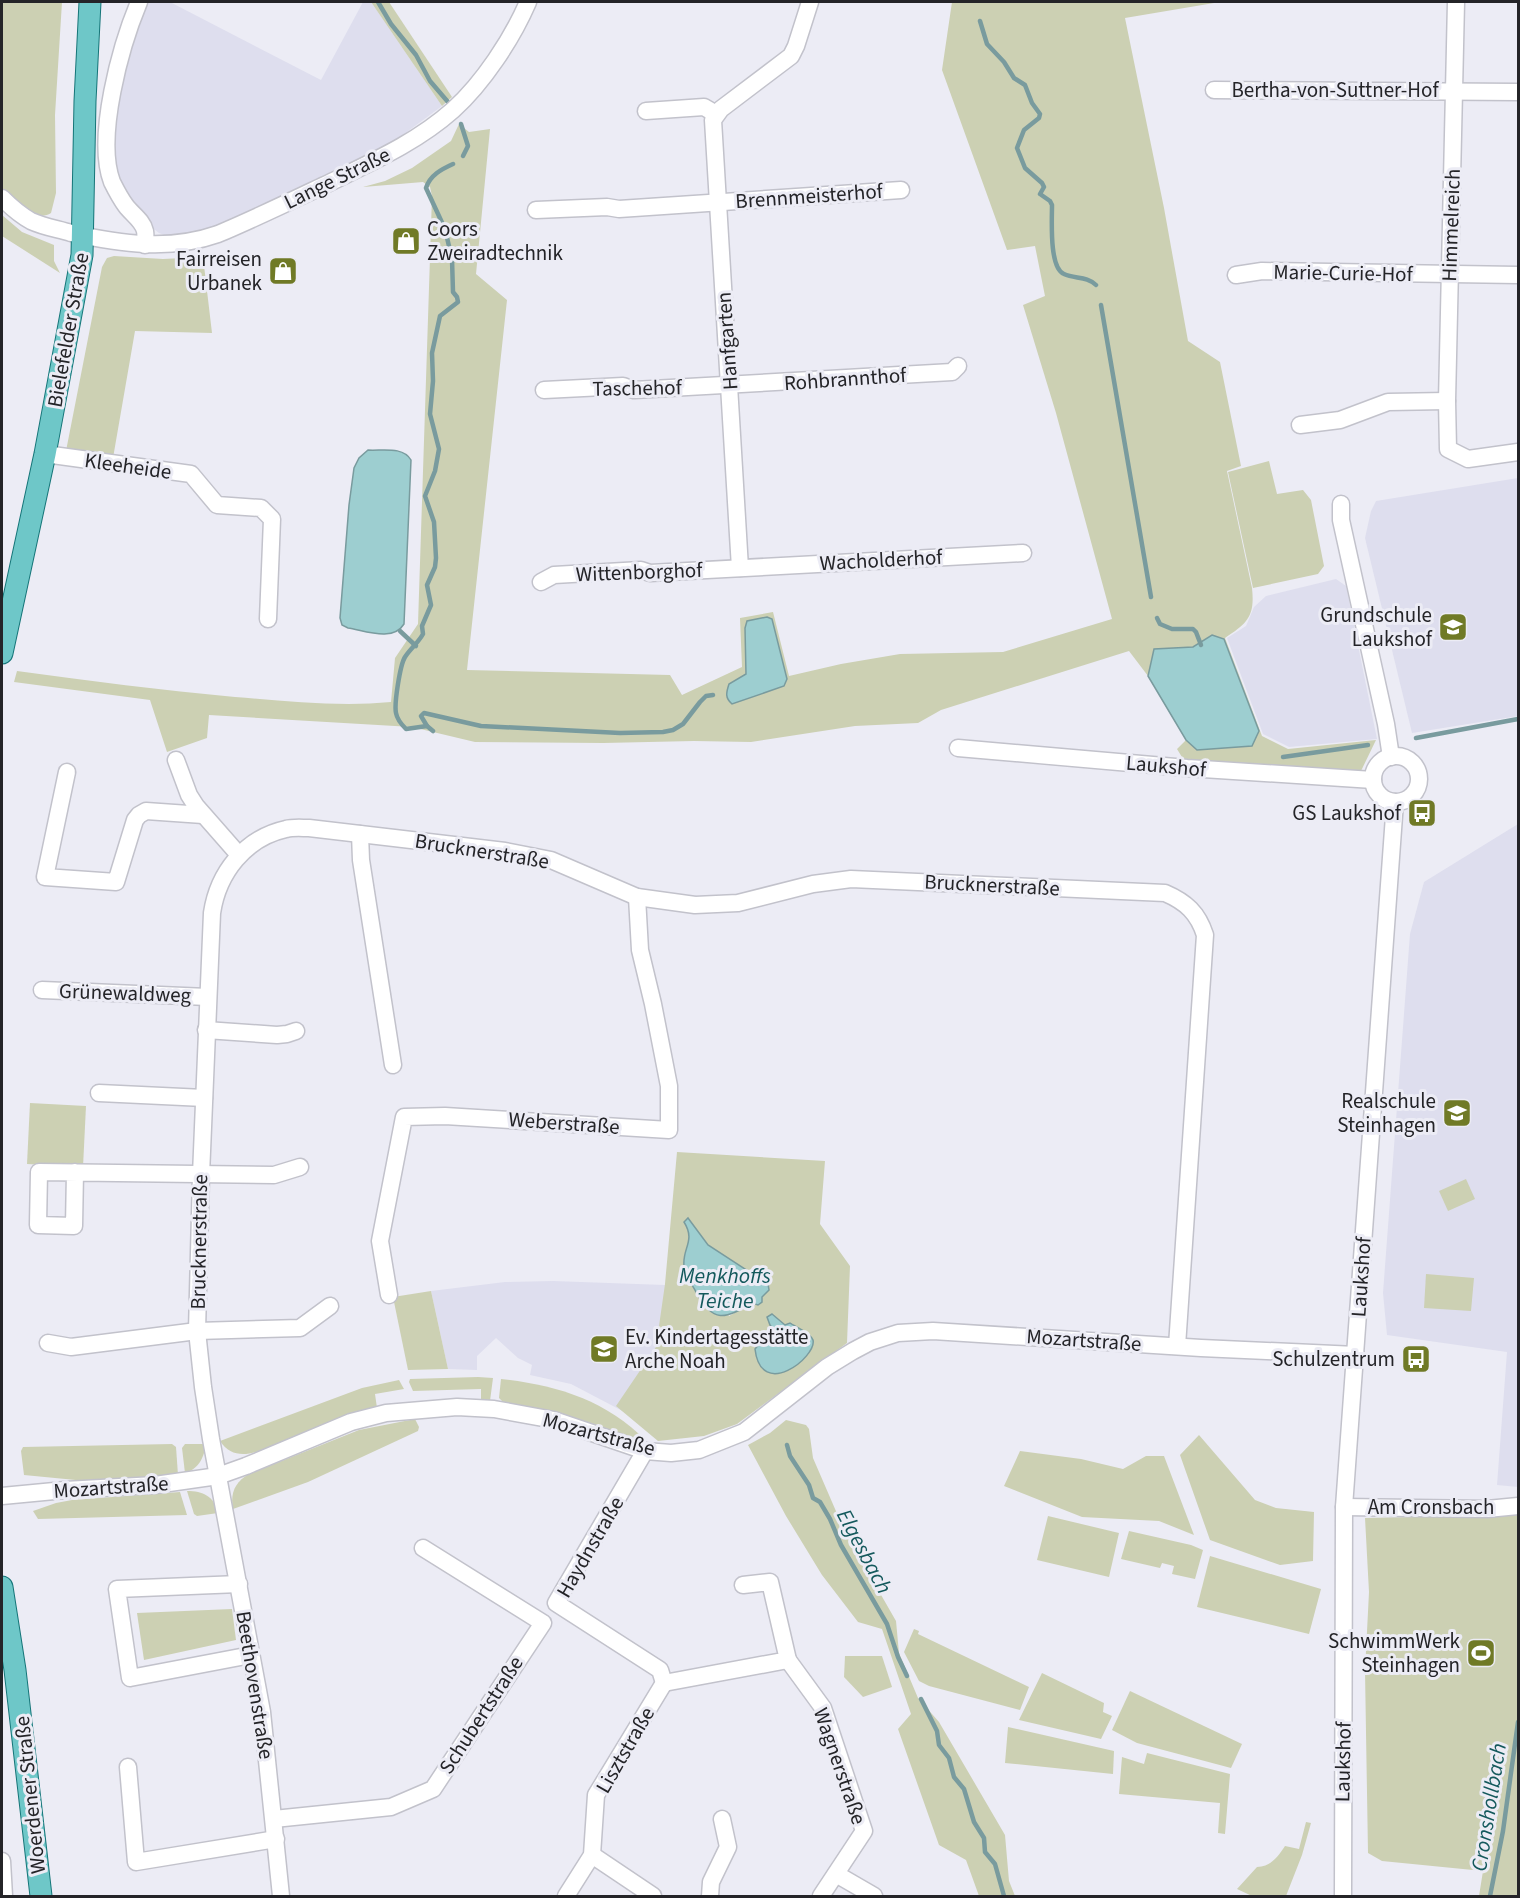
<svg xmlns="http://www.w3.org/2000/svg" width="1520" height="1898" font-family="'Source Sans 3',sans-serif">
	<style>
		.built { fill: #dedeee }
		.green { fill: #ccd0b3; fill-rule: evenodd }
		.water { fill: #9dced0; stroke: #799b9e; stroke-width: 1.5 }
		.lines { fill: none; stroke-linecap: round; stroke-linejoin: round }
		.stream { stroke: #799b9e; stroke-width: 4.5 }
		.minor-casing { stroke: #c2c2cb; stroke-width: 19 }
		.major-casing { stroke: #157578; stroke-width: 23 }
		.minor { stroke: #fff; stroke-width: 16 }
		.major { stroke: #6ec7c8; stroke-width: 21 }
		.labels { text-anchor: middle; stroke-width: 6; stroke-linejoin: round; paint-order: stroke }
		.street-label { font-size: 21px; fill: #242428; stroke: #ececf5 }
		.poi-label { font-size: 21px; fill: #242428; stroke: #ececf5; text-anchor: end }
		.water-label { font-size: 22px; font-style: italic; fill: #14595c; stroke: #ececf5 }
	</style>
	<rect width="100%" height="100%" fill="#ececf5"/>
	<g class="built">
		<polygon points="148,2 170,2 321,80 363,2 371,2 442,106 400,137 375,151 212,229 188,234 167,236 159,233 145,222 117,178 114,140 119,101 129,56"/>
		<polygon points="1518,478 1518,716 1412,733 1365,538 1371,511 1376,501"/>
		<polygon points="1336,579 1346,586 1377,739 1289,747 1263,734 1227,638 1246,626 1254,607 1266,596"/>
		<polygon points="1518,824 1518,1487 1497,1485 1507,1352 1387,1335 1383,1293 1410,934 1424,882"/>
		<polygon points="553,1281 665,1285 674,1316 653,1427 571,1384 530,1375 532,1365 518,1358 496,1338 477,1356 477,1370 448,1369 431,1291 505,1282"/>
	</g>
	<g class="green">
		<path d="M2 2H62L55 115 56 193 51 213C35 224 13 199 2 189Z"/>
		<polygon points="371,2 389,2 452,97 442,106"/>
		<path d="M952 2H1220L1125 18 1164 208 1188 341 1220 362 1241 466 1227 471 1252 588C1255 616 1248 623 1225 638L1262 736 1288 749 1376 740 1361 771 1185 762 1177 749 1186 740 1197 750 1259 731 1224 639 1193 647 1154 649 1148 676 1129 651 941 710 918 723 855 726 751 742 694 741 603 743 475 742 412 727 209 715 207 738 167 752 150 700 14 682 17 671C89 681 162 690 235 697 287 701 339 707 391 702L395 658 418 624 432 196 430 187 423 182 363 187 385 181 412 168 451 141 459 124 469 132 490 129 476 274 507 300 467 670 670 675 682 695 742 667 740 618 773 612 789 676 841 664 900 654 1003 652 1112 619 1056 413 1023 305 1045 296 1035 246 1007 250 942 70Z"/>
		<polygon points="2,215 22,232 54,245 54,261 60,273 2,236"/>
		<polygon points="114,256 163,259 203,257 212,333 135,331 113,458 66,451 102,267 107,258"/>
		<polygon points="1269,461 1277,494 1303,490 1311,500 1324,566 1318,574 1253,588 1228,472"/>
		<polygon points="30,1103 86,1106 83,1167 27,1164"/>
		<path d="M677 1152 825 1161 820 1224 850 1266 847 1343 737 1424 704 1436 658 1441 616 1406 656 1347 665 1284ZM689 1231 702 1238 708 1245 768 1284 762 1297 729 1316 690 1236Z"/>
		<polygon points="1466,1179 1475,1199 1448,1211 1439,1191"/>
		<polygon points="1426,1274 1474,1278 1471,1311 1424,1308"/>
		<polygon points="431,1291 448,1369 408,1370 393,1297"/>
		<polygon points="478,1377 493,1378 490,1401 481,1401 481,1389 413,1391 409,1382 410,1379"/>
		<path d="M501 1379C556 1385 606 1400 646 1441L645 1443 503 1402 499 1398Z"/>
		<path d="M399 1380 404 1389 375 1394 377 1408 348 1415 256 1452C242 1456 229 1455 220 1441L362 1388Z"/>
		<path d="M415 1419 419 1427 418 1431 308 1482 233 1509C230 1493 235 1482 249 1474L359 1430Z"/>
		<polygon points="786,1420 806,1425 809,1429 813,1458 845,1532 896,1621 899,1653 918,1698 939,1722 1005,1835 1009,1881 1015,1896 979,1896 966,1860 939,1845 898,1729 911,1714 882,1629 858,1622 822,1575 786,1516 748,1445 770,1433"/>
		<polygon points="1199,1435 1255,1500 1276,1508 1314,1512 1313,1561 1280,1565 1210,1540 1180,1455"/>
		<polygon points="172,1444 176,1447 178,1475 86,1481 24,1475 21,1451 23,1447"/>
		<path d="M185 1444H206C204 1457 199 1469 185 1473L182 1448Z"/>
		<polygon points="1020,1451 1081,1459 1123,1469 1146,1456 1164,1456 1194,1535 1159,1521 1082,1517 1004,1486"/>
		<path d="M187 1491C203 1491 214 1496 218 1513L197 1516 194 1514Z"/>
		<polygon points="180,1492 187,1515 38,1519 33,1511 56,1503 72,1500"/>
		<polygon points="1518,1515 1518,1896 1479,1896 1483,1871 1382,1861 1368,1853 1365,1671 1369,1592 1365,1518"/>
		<polygon points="1048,1516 1119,1533 1109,1577 1037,1560"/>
		<polygon points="1129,1531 1191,1545 1203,1550 1195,1579 1172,1574 1174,1566 1162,1563 1160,1568 1121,1559"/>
		<polygon points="1210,1556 1321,1589 1309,1634 1197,1607"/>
		<polygon points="232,1609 236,1640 144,1660 137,1613"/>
		<polygon points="914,1629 919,1631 918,1634 1029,1687 1020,1710 929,1686 919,1681 904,1652"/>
		<polygon points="845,1656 882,1656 892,1687 863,1697 844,1677"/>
		<polygon points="1042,1673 1104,1703 1103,1712 1112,1716 1101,1739 1019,1720"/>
		<polygon points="1130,1691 1242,1744 1231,1768 1137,1743 1112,1730"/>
		<polygon points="1008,1727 1114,1751 1113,1774 1005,1763"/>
		<polygon points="1147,1753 1230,1774 1225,1834 1218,1833 1220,1803 1119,1794 1122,1757 1144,1764"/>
		<path d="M1306 1822 1311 1823 1302 1855 1286 1896H1252L1237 1889 1257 1867C1271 1866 1277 1858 1285 1846L1299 1849Z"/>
	</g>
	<g class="water">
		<path d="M368 450C382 451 403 446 411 460L404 624C393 642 366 631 348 628L342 625 340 618 349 505 354 468 359 458Z"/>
		<path d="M767 617 772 619 787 679 784 686 732 704C725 698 726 693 729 684L746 674 745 628 747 621Z"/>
		<polygon points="1212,635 1224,639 1259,731 1252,746 1197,750 1186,740 1148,676 1154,649 1193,647"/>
		<path d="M688 1218 708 1245 768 1284 769 1290 762 1297V1302L758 1305 752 1303C725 1319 713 1324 696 1292 692 1284 685 1276 684 1266 682 1248 696 1241 684 1222Z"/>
		<path d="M772 1314 785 1325 790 1323C796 1327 811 1333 813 1340 817 1357 761 1401 755 1349 761 1341 769 1338 774 1330L770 1325 767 1317Z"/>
	</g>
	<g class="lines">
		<g class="stream">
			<polyline points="378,2 391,24 416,55 430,81 448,102"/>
			<path d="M980 21 987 44 1004 62 1014 78 1025 85 1032 103 1040 114 1039 118 1024 130 1017 148 1025 168 1042 183 1044 187 1040 194 1050 201 1052 205C1052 220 1049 268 1064 274 1075 279 1087 276 1096 285"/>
			<polyline points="461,124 468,146 463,156"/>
			<polyline points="1101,305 1151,597"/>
			<polyline points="1157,618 1160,624 1172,629 1193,629 1196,632 1201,645"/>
			<polyline points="400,631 416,646"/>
			<polyline points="427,726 421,716 424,713 481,726 620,733 663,732 673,730 683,724 700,702 706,696 713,695"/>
			<path d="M433 731 427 726 406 729C402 725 397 719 396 713 394 704 400 665 405 657 411 648 418 643 423 634L422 626 431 605 427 585 435 567 436 558 434 522 425 496 435 471 439 449 430 414 433 381 432 353 440 316 458 302 457 297 453 292 452 259 445 229 426 188C430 175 442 169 453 164"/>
			<polyline points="1416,738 1518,719"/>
			<polyline points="1283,757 1368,745"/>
			<polyline points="787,1445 790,1456 809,1485 813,1498 820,1502 830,1519 841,1545 887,1624 898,1657 907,1676"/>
			<polyline points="921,1699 937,1731 939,1745 949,1758 954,1777 964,1789 974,1822 984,1838 985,1852 995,1864 1004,1896"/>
			<polyline points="1490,1896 1503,1831 1518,1722"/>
		</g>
		<g class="minor-casing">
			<g id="minor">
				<path d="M139 2C121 45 95 137 112 182 116 190 120 198 126 206 132 214 143 221 145 231 146 236 145 241 145 245"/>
				<polyline points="1456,2 1447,401 1448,449 1468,459 1518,452"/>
				<polyline points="1214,90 1518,92"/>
				<polyline points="646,111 704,107 716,114"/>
				<path d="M2 198C11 207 20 215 31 221 44 227 58 229 71 233 121 244 170 251 218 234 256 218 293 200 331 182 374 161 417 142 453 110 483 83 512 39 528 2"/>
				<polyline points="536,210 607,207 619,209 901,190"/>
				<polyline points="1236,275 1262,271 1518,275"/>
				<polyline points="544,390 623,386 634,390 952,372 958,366"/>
				<polyline points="1300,425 1340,420 1388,402 1447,401"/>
				<polyline points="45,454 191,474 217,505 261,508 272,519 268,619"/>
				<polyline points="1341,504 1341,520 1386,724 1391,757"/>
				<polyline points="740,568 713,120 721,109 791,56 796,46 810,2"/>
				<polyline points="541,582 554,575 641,570 650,573 1023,553"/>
				<polyline points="958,748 1187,768 1373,780"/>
				<circle cx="1396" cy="779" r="23"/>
				<polyline points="176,760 189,795 196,806 239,855"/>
				<polyline points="67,772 45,877 116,882 135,820 139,815 146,811 203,815"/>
				<polyline points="360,834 361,860 393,1065"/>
				<polyline points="42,990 208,997"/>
				<polyline points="206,1030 277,1035 287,1034 296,1031"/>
				<polyline points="99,1093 204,1098"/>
				<polyline points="75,1172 74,1226 38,1225 39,1172 274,1175 300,1167"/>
				<polyline points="389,1295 380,1241 404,1117 445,1116 669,1130 669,1086 653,1004 640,950 637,897"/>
				<polyline points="48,1343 71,1347 197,1331 300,1328 330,1306"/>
				<polyline points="645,1451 556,1603 660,1670 664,1683 788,1660 770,1582 743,1585"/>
				<polyline points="2,1496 65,1490 155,1485 218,1476 246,1466 351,1422 386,1413 457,1407 494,1409 554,1420 645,1451 671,1453 699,1450 744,1432 827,1367 853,1351 870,1342 898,1333 933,1331 1201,1348 1356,1355"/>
				<polyline points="1344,1507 1487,1509 1518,1506"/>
				<polyline points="239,1584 117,1589 130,1678 251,1655"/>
				<polyline points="788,1660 823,1708 864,1831 821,1896"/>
				<polyline points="128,1767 136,1862 276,1839"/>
				<polyline points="274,1819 391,1807 433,1789 543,1623 423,1548"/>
				<polyline points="592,1855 653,1896"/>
				<polyline points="2,1861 4,1896"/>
				<polyline points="836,1874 874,1896"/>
				<path d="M281 1896 262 1712 211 1439 203 1387 197 1331 201 1175 212 913C218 873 245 838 286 829 293 827 302 828 309 828L505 851 551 860 637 897 695 905 738 903 813 884 851 879 1165 893C1186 902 1198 913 1205 935L1177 1346"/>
				<polyline points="566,1896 592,1855 596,1795 664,1683"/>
				<polyline points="710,1896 711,1882 728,1847 722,1819"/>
				<polyline points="1343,1896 1344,1507 1395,802"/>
			</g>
		</g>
		<g class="major-casing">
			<g id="major">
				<polyline points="2,653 45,454 82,255 85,101 90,2"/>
				<polyline points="2,1587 15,1670 41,1896"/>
			</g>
		</g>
		<use href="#minor" class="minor"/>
		<use href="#major" class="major"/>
	</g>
	<defs>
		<g id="shop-square" transform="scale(1.5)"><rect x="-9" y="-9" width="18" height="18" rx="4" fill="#707a26" stroke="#ececf5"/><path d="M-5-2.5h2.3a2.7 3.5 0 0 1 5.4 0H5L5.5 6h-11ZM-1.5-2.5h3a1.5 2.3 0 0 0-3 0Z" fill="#fff"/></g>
		<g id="school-square" transform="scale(1.5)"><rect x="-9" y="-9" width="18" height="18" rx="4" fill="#707a26" stroke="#ececf5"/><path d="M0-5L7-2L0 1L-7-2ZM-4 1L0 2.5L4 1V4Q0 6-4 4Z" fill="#fff"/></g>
		<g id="bus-square" transform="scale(1.5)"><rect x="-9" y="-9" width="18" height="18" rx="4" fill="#707a26" stroke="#ececf5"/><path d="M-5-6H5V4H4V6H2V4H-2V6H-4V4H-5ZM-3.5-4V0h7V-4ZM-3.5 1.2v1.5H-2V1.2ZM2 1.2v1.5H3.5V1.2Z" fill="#fff"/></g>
		<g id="stadium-square" transform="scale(1.5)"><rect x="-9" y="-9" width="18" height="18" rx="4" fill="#707a26" stroke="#ececf5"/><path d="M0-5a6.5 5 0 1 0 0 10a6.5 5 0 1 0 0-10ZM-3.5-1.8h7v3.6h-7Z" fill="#fff"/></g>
	</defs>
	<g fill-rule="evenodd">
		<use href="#shop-square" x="406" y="241"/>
		<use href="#shop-square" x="283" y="271"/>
		<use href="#school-square" x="1453" y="627"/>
		<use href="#bus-square" x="1422" y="813"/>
		<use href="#school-square" x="1457" y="1113"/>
		<use href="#school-square" x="604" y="1349"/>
		<use href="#bus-square" x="1416" y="1359"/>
		<use href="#stadium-square" x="1481" y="1653"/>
	</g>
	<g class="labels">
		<g class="street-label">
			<text x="1335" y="97">Bertha-von-Suttner-Hof</text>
			<text transform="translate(337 178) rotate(-26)" y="7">Lange Straße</text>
			<text transform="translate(809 196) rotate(-4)" y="7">Brennmeisterhof</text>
			<text transform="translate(1451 225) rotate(-88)" y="7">Himmelreich</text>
			<text transform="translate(1343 273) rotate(1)" y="7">Marie-Curie-Hof</text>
			<text transform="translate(68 330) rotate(-80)" y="7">Bielefelder Straße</text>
			<text transform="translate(727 341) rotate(-94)" y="7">Hanfgarten</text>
			<text transform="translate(845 379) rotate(-4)" y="7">Rohbrannthof</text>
			<text transform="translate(637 388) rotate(-1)" y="7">Taschehof</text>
			<text transform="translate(128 466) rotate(8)" y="7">Kleeheide</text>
			<text transform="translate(881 560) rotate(-3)" y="7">Wacholderhof</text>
			<text transform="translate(639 572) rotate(-2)" y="7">Wittenborghof</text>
			<text transform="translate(1166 766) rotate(5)" y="7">Laukshof</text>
			<text transform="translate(482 851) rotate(9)" y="7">Brucknerstraße</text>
			<text transform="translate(992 885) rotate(3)" y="7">Brucknerstraße</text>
			<text transform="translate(125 993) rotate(2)" y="7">Grünewaldweg</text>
			<text transform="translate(564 1123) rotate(4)" y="7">Weberstraße</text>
			<text transform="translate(199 1242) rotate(-89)" y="7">Brucknerstraße</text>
			<text transform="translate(1361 1277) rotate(-86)" y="7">Laukshof</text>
			<text transform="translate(1084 1340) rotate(4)" y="7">Mozartstraße</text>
			<text transform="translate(599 1434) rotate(15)" y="7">Mozartstraße</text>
			<text transform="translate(111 1487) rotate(-4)" y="7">Mozartstraße</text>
			<text x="1431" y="1514">Am Cronsbach</text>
			<text transform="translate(590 1547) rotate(-60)" y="7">Haydnstraße</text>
			<text transform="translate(255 1685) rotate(81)" y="7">Beethovenstraße</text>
			<text transform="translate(481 1715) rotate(-57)" y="7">Schubertstraße</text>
			<text transform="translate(625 1750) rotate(-60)" y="7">Lisztstraße</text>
			<text transform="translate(1343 1762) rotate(-89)" y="7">Laukshof</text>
			<text transform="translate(840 1766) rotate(71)" y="7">Wagnerstraße</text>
			<text transform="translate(30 1795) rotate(-96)" y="7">Woerdener Straße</text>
		</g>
		<g class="poi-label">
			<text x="427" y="236" text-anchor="start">Coors<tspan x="427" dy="24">Zweiradtechnik</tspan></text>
			<text x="262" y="266">Fairreisen<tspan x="262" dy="24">Urbanek</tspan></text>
			<text x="1432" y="622">Grundschule<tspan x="1432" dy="24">Laukshof</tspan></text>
			<text x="1401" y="820">GS Laukshof</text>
			<text x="1436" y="1108">Realschule<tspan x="1436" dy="24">Steinhagen</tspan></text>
			<text x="625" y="1344" text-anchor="start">Ev. Kindertagesstätte<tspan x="625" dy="24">Arche Noah</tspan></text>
			<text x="1395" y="1366">Schulzentrum</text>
			<text x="1460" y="1648">SchwimmWerk<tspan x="1460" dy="24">Steinhagen</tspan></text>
		</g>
		<g class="water-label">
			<text x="725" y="1283">Menkhoffs<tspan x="725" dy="25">Teiche</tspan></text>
			<text transform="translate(865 1551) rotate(62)" y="8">Elgesbach</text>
			<text transform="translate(1488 1807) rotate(-81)" y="8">Cronshollbach</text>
		</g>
	</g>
	<rect width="1520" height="1898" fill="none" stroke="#242428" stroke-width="6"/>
</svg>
